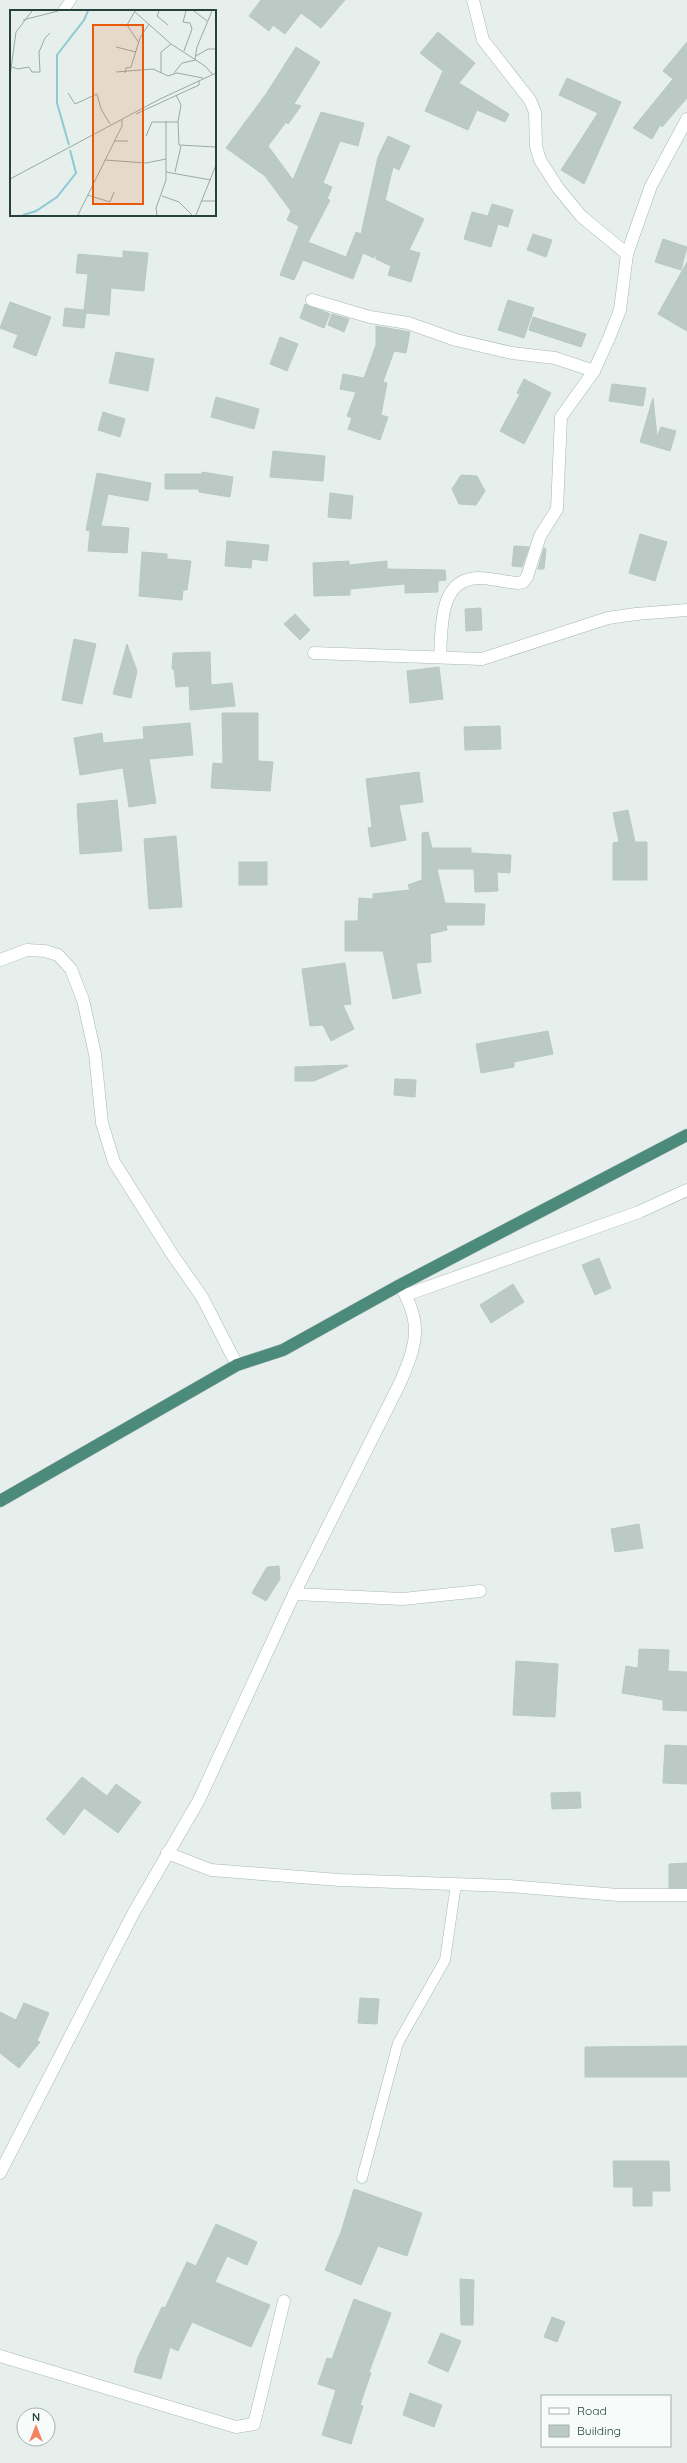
<svg xmlns="http://www.w3.org/2000/svg" width="687" height="2463" font-family="Quicksand,sans-serif">
	<style>
		.building { fill: #bbcac4; stroke: #b8c9c2 }
		.lines { fill: none; stroke-linecap: round; stroke-linejoin: round }
		.service-casing { stroke: #a8b8b2; stroke-width: 11 }
		.minor-casing { stroke: #a8b8b2; stroke-width: 13 }
		.trunk-casing { stroke: #c2cac8; stroke-width: 13 }
		.service { stroke: #fff; stroke-width: 10 }
		.minor { stroke: #fff; stroke-width: 12 }
		.trunk { stroke: #4c8a7c; stroke-width: 12 }
		.inset-river { fill: none; stroke: #8ec9d4; stroke-width: 2 }
		.inset-road { fill: none; stroke: #98aaa4; stroke-width: 1 }
		.view { fill: #e8590c; fill-opacity: 0.15; stroke: #e8590c; stroke-width: 2 }
		.inset-edge { fill: none; stroke: #24423a; stroke-width: 2 }
	</style>
	<rect width="100%" height="100%" fill="#e6efeb"/>
	<g class="building">
		<polygon points="261,0 345,0 321,28 301,13 285,34 273,25 269,31 249,16"/>
		<polygon points="438,32 475,63 459,83 509,114 505,122 477,110 468,130 425,111 443,71 420,53"/>
		<polygon points="687,42 687,98 662,127 660,125 652,139 633,128 673,79 663,71"/>
		<polygon points="296,47 320,62 294,104 301,106 288,124 286,122 268,146 293,180 321,112 364,123 358,146 340,141 323,183 332,187 327,199 330,200 308,242 346,257 356,232 361,234 378,157 388,136 410,146 399,170 393,167 385,200 424,219 409,250 420,253 411,282 388,275 391,266 376,259 376,253 374,258 363,253 353,279 303,260 294,280 280,275 299,226 287,220 291,211 265,176 226,148 266,94"/>
		<polygon points="567,78 621,102 584,184 561,170 598,113 559,95"/>
		<polygon points="492,204 513,210 508,227 498,224 491,247 464,239 472,212 488,216"/>
		<polygon points="533,234 552,240 546,257 527,250"/>
		<polygon points="663,239 687,247 681,270 655,262"/>
		<polygon points="123,251 148,253 144,291 111,288 109,315 86,313 84,328 63,326 65,308 84,310 88,274 76,273 78,254 123,258"/>
		<polygon points="687,262 687,331 658,314"/>
		<polygon points="508,300 534,308 524,338 498,330"/>
		<polygon points="10,302 51,317 36,356 13,347 18,335 0,328"/>
		<polygon points="305,304 330,314 324,328 300,318"/>
		<polygon points="332,314 349,319 344,332 328,325"/>
		<polygon points="533,317 586,334 581,347 529,330"/>
		<polygon points="376,326 410,332 406,353 394,351 383,382 387,383 381,415 388,417 380,440 348,429 352,418 347,416 356,392 340,389 343,374 364,378 376,345"/>
		<polygon points="280,337 298,344 287,371 270,364"/>
		<polygon points="116,352 154,359 148,391 109,383"/>
		<polygon points="524,379 551,393 524,444 500,431 520,394 517,393"/>
		<polygon points="612,384 646,388 643,406 609,401"/>
		<polygon points="216,397 259,409 254,429 211,417"/>
		<polygon points="653,398 657,437 661,427 676,431 670,451 640,442"/>
		<polygon points="103,412 125,419 120,437 98,430"/>
		<polygon points="273,451 325,456 323,481 270,477"/>
		<polygon points="202,472 233,477 230,497 199,492 199,489 165,489 165,474 202,474"/>
		<polygon points="97,473 151,483 148,501 108,494 101,526 129,528 127,553 88,551 90,531 86,530"/>
		<polygon points="461,475 477,476 485,491 476,505 459,504 452,489"/>
		<polygon points="330,493 353,496 351,519 328,517"/>
		<polygon points="640,534 667,542 655,581 629,573"/>
		<polygon points="227,541 269,545 267,561 252,559 251,568 225,566"/>
		<polygon points="514,546 529,547 522,567 512,566"/>
		<polygon points="544,548 546,549 544,569 538,569"/>
		<polygon points="142,552 167,554 167,559 191,561 187,590 183,590 182,600 139,596"/>
		<polygon points="349,561 349,565 387,561 387,569 445,570 446,580 438,581 438,592 405,593 405,584 350,589 350,595 314,596 313,563"/>
		<polygon points="481,608 482,630 466,631 465,609"/>
		<polygon points="295,614 310,630 300,640 284,624"/>
		<polygon points="74,639 96,644 82,704 62,700"/>
		<polygon points="127,644 137,671 131,698 113,694"/>
		<polygon points="210,652 211,685 232,683 235,706 190,710 189,686 176,687 174,669 172,669 173,653"/>
		<polygon points="439,667 443,699 410,703 407,671"/>
		<polygon points="222,713 258,713 258,761 273,762 270,791 211,788 213,763 223,764"/>
		<polygon points="190,723 193,755 149,759 156,803 129,807 123,768 80,775 74,738 102,733 103,743 144,739 143,727"/>
		<polygon points="500,726 501,749 465,750 464,727"/>
		<polygon points="419,772 423,802 399,805 406,840 371,847 368,828 372,827 366,779"/>
		<polygon points="117,800 122,851 80,854 77,804"/>
		<polygon points="628,810 635,842 647,842 647,880 613,880 613,843 619,842 613,813"/>
		<polygon points="428,832 432,848 471,848 471,853 511,855 510,873 497,872 498,891 475,892 474,869 437,869 445,903 485,904 484,925 446,925 447,930 430,934 431,962 416,963 421,993 393,999 383,951 345,951 345,921 358,921 359,898 373,899 373,894 410,890 408,885 422,880 422,833"/>
		<polygon points="176,836 182,907 149,909 144,839"/>
		<rect x="239" y="862" width="28" height="23"/>
		<polygon points="345,963 351,1004 343,1005 354,1029 331,1041 323,1025 310,1026 302,969"/>
		<polygon points="548,1031 553,1054 514,1062 514,1067 481,1073 476,1044"/>
		<polygon points="347,1065 348,1066 314,1081 295,1081 295,1067"/>
		<polygon points="395,1079 416,1080 415,1097 394,1095"/>
		<polygon points="599,1258 611,1288 595,1295 582,1265"/>
		<polygon points="513,1284 524,1302 491,1323 480,1305"/>
		<polygon points="639,1524 643,1548 615,1552 611,1529"/>
		<polygon points="279,1566 280,1579 266,1601 252,1593 267,1567"/>
		<polygon points="639,1649 669,1650 668,1671 687,1672 687,1711 663,1710 663,1700 622,1693 626,1666 638,1668"/>
		<polygon points="516,1661 558,1664 555,1717 513,1715"/>
		<polygon points="665,1745 687,1746 687,1784 663,1783"/>
		<polygon points="82,1777 107,1796 116,1784 141,1802 118,1833 84,1808 64,1835 46,1819"/>
		<polygon points="580,1792 581,1808 552,1809 551,1793"/>
		<polygon points="687,1863 687,1888 669,1888 669,1864"/>
		<polygon points="360,1998 379,1999 377,2024 358,2023"/>
		<polygon points="24,2003 49,2013 37,2041 40,2042 19,2068 0,2053 0,2012 16,2020"/>
		<polygon points="687,2046 687,2077 585,2077 585,2047"/>
		<polygon points="613,2161 669,2161 670,2191 652,2191 652,2206 633,2206 633,2187 614,2187"/>
		<polygon points="354,2189 422,2213 407,2256 378,2246 361,2285 325,2270 341,2232"/>
		<polygon points="216,2224 257,2242 247,2265 227,2256 215,2282 270,2305 251,2347 192,2322 178,2351 170,2347 161,2379 134,2372 138,2357 162,2307 165,2308 187,2262 196,2266"/>
		<polygon points="460,2279 474,2280 473,2325 461,2325"/>
		<polygon points="354,2299 391,2313 369,2372 371,2373 360,2405 363,2406 351,2444 322,2435 336,2390 318,2384 327,2358 332,2359"/>
		<polygon points="552,2317 565,2322 557,2342 544,2337"/>
		<polygon points="441,2333 461,2341 448,2372 428,2363"/>
		<polygon points="410,2393 442,2405 434,2427 403,2415"/>
	</g>
	<g class="lines">
		<g class="service-casing">
			<g id="service">
				<polyline points="63,11 71,0"/>
				<polyline points="362,2178 398,2043 445,1960 456,1884"/>
			</g>
		</g>
		<g class="minor-casing">
			<g id="minor">
				<polyline points="473,0 483,40 530,100 535,112 536,146 540,160 558,188 581,216 627,254"/>
				<polyline points="312,300 370,317 408,323 456,340 512,353 555,358 594,371"/>
				<polyline points="314,653 482,659 608,618 636,614 687,610"/>
				<path d="M440 657C442 629 438 579 478 578 492 578 504 582 518 583L523 582 527 577 540 536 557 509 561 417 594 371 609 338 620 310 627 254 651 186 687 119"/>
				<polyline points="0,960 27,950 45,951 58,955 71,969 83,1000 95,1054 102,1123 114,1162 172,1254 202,1297 237,1365"/>
				<polyline points="406,1295 639,1212 687,1190"/>
				<polyline points="294,1594 403,1599 480,1591"/>
				<polyline points="167,1853 211,1870 339,1880 509,1886 618,1895 687,1895"/>
				<path d="M0 2173 134 1912 199 1800 294 1594 400 1383C417 1343 423 1324 400 1285"/>
				<polyline points="0,2356 236,2427 254,2424 284,2301"/>
			</g>
		</g>
		<g class="trunk-casing">
			<polyline id="trunk" points="0,1501 237,1365 283,1350 400,1285 687,1135"/>
		</g>
		<use href="#service" class="service"/>
		<use href="#minor" class="minor"/>
		<use href="#trunk" class="trunk"/>
	</g>
	<g transform="translate(10 10)">
		<rect width="206" height="206" fill="#e6efeb"/>
		<path class="inset-river" d="M59 135 47 93V45L74 10 78 1M13 205 26 201 47 187 66 163 60 140"/>
		<path class="inset-road" d="M124 1 161 34 195 56 202 64M125 1 117 15 129 33M149 1 147 6 158 15M184 1 197 11M13 10 48 1M106 37 126 42M174 41 182 19 180 13 173 12 176 1M186 46 198 39H206M185 49 187 37 202 1M2 57 8 59 19 57 22 62H30L29 42 35 28 40 23M106 62 143 59 158 66 167 63 193 68M115 63 116 58 121 57 130 28 139 14M151 63V42L161 34M164 63 172 53 186 50M0 66 6 22 22 1M58 83 65 94 87 84 91 99 100 114M166 85 171 95 168 112 169 135 206 137M126 104 189 75V71M136 126 142 112H168M104 131H118M95 150 136 153 156 149M156 162 201 170M165 162 171 136M0 169 150 89 206 63M77 185 100 192 104 182M152 186 169 192 182 205M191 191H206M68 205 112 116V109M147 205 146 198 156 170V111M186 205 206 155"/>
		<path class="view" d="M83 15H133V194H83Z"/>
		<rect width="206" height="206" class="inset-edge"/>
	</g>
	<rect x="541" y="2395" width="130" height="52" fill="#f7fbf9" stroke="#a3b1ad"/>
	<rect x="549" y="2408" width="20" height="6" fill="#ffffff" stroke="#a3b1ad"/>
	<text x="577" y="2415" font-size="12" fill="#24423a">Road</text>
	<rect x="549" y="2425" width="20" height="12" fill="#bbcac4" stroke="#a3b1ad"/>
	<text x="577" y="2435" font-size="12" fill="#24423a">Building</text>
	<g transform="translate(36 2427)"><circle r="19" fill="#f7fbf9" stroke="#a3b1ad"/>
	<path d="M0-3L7 15L0 10L-7 15Z" fill="#f4845f"/>
	<text y="-6" font-size="11" font-weight="bold" text-anchor="middle" fill="#24423a">N</text>
	</g>
</svg>
